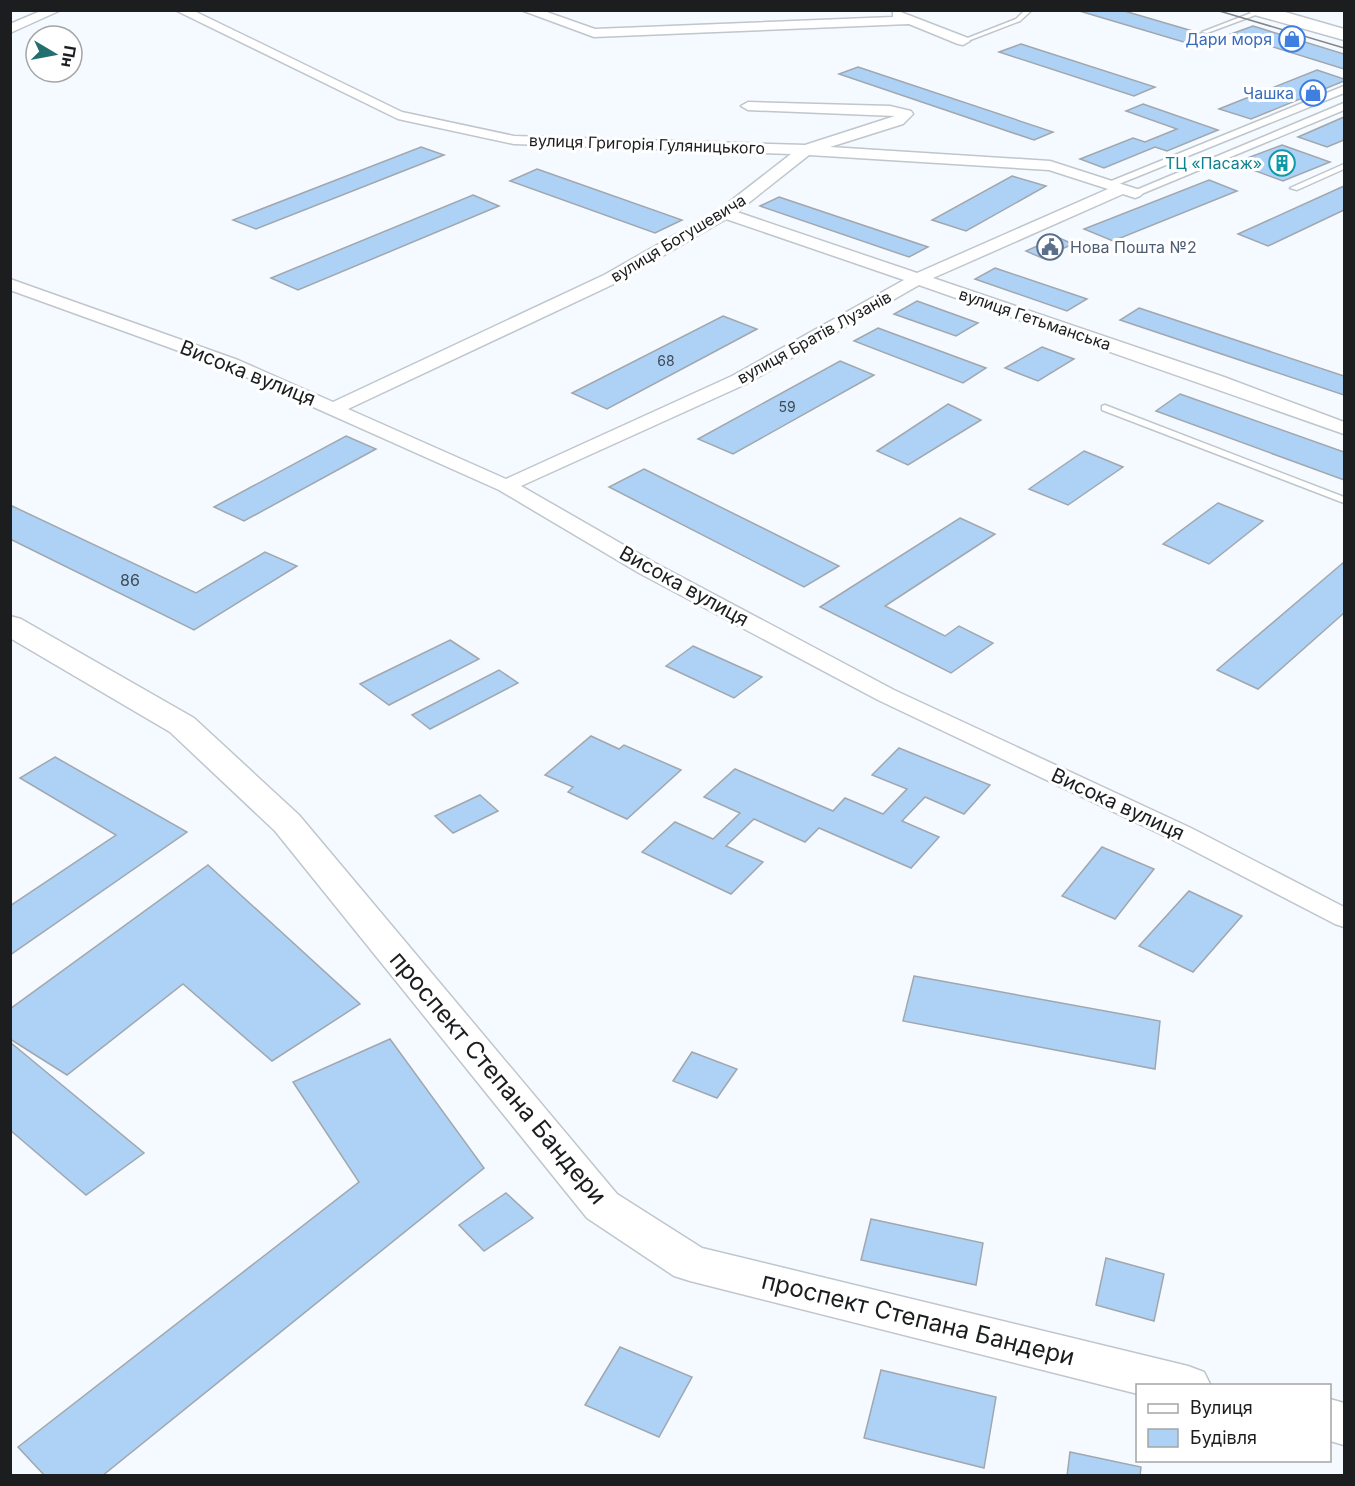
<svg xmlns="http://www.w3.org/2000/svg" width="1355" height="1486" font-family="Inter,sans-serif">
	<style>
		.building { fill: #add2f6; stroke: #a1a7ad; stroke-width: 1.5 }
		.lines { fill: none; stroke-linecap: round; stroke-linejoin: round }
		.service-casing { stroke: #bfc6cc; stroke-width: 3 }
		.pedestrian-casing { stroke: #bfc6cc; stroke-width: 3 }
		.minor-casing { stroke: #bfc6cc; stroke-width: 3 }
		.primary-casing { stroke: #bfc6cc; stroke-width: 3 }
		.service { fill: #fff; fill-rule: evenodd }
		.pedestrian { fill: #fff; fill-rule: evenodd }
		.minor { fill: #fff; fill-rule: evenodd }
		.primary { fill: #fff; fill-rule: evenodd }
		.tram { stroke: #83878b; stroke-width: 1.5 }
		.labels { text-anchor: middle; stroke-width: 6; stroke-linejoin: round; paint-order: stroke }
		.far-number-label { font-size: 14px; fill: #404a55 }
		.far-shop-label { font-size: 16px; fill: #366cbe; stroke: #fff; text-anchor: end }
		.far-street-label { font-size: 16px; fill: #1b1d1f; stroke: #fff }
		.far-culture-label { font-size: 16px; fill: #0d838f; stroke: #fff; text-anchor: end }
		.far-service-label { font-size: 16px; fill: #4e5e75; stroke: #fff; text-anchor: start }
		.number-label { font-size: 16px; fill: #404a55 }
		.street-label { font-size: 20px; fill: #1b1d1f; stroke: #fff }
		.near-street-label { font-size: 24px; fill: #1b1d1f; stroke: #fff }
	</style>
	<rect width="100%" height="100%" fill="#f4faff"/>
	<g class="building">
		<polygon points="1076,10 1121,10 1206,35 1187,43"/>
		<polygon points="1253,26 1344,54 1344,69 1231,34"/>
		<polygon points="1021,44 1155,87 1134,96 999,52"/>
		<polygon points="858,67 1053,132 1034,140 839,74"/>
		<polygon points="1317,70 1344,79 1344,81 1251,119 1219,109"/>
		<polygon points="1143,104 1218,130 1167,151 1155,147 1104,168 1080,159 1133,138 1145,142 1177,129 1126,111"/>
		<polygon points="1344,117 1344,140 1327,147 1298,137"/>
		<polygon points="1282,145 1330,162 1283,181 1234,163"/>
		<polygon points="421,147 444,155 256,229 233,220"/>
		<polygon points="537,169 682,220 655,233 510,181"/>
		<polygon points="1012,176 1046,186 966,231 932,220"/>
		<polygon points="1209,180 1237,191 1113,241 1084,229"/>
		<polygon points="1344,186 1344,210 1268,246 1238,234"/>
		<polygon points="473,195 499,206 298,290 271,278"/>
		<polygon points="779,197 928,247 909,257 760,206"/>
		<polygon points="1057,237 1073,244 1042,258 1026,251"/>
		<polygon points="995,268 1087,299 1067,311 975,279"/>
		<polygon points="917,301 978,323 956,336 894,314"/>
		<polygon points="1139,308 1344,376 1344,395 1120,320"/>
		<polygon points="723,316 757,329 607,409 572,393"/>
		<polygon points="878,328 986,368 963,383 854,341"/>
		<polygon points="1042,347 1074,359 1038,381 1005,368"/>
		<polygon points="840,361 874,375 733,454 698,439"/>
		<polygon points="1180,394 1344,452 1344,480 1156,411"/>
		<polygon points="948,404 981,420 908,465 877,451"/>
		<polygon points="346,436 376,449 244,521 214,507"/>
		<polygon points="1084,451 1123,467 1068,505 1029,489"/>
		<polygon points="644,469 839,566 804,587 609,487"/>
		<polygon points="1218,503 1263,521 1209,564 1163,544"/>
		<polygon points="10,505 196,593 265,552 297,566 194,630 10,539"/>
		<polygon points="960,518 995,534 885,606 945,636 959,626 993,643 951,673 820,607"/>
		<polygon points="1344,562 1344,613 1258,689 1217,670"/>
		<polygon points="450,640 479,659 389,705 360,684"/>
		<polygon points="693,646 762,677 734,698 666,666"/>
		<polygon points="499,670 518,683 430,729 412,715"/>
		<polygon points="591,736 619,749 624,745 681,770 627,819 568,792 573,787 545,775"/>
		<polygon points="899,748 990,785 964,814 925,797 902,821 939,837 911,868 819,828 805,842 754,819 726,846 763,862 731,894 642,852 675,822 713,839 740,813 704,797 735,769 833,811 845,798 883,814 907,789 872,775"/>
		<polygon points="55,757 187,832 10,955 10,906 116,835 20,778"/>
		<polygon points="480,795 498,811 453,833 435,816"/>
		<polygon points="1102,847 1154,869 1115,919 1062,896"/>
		<polygon points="208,865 360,1004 272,1061 183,984 67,1075 10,1039 10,1009"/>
		<polygon points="1189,891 1242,916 1193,972 1139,946"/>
		<polygon points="914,976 1160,1021 1155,1069 903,1021"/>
		<polygon points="390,1039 484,1168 102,1476 45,1476 18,1447 359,1182 293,1082"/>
		<polygon points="10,1042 144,1153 86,1195 10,1130"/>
		<polygon points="692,1052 737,1069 717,1098 673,1081"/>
		<polygon points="506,1193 533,1218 484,1251 459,1225"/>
		<polygon points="871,1219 983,1243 976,1285 861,1260"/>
		<polygon points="1106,1258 1164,1274 1154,1321 1096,1305"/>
		<polygon points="620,1347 692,1377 659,1437 585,1405"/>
		<polygon points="881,1370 996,1397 984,1468 864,1438"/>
		<polygon points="1070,1452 1141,1467 1140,1476 1067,1476"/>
	</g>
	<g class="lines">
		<g class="service-casing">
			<g id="service">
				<polygon points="1025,10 1032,10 1020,21 965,42 960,41 1016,19"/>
				<polygon points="1259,10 1269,10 1207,33 1202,32"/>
				<polygon points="1344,164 1344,169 1297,190 1290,188"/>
				<polygon points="1105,405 1344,497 1344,503 1102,410 1102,406"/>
			</g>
		</g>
		<g class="pedestrian-casing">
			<g id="pedestrian">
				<polygon points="1344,86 1344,93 1114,186 1106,186 1104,184"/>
				<polygon points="1344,103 1344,110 1139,195 1135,197 1129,193"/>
			</g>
		</g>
		<g class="minor-casing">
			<g id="minor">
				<polygon points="43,10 61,10 10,33 10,24"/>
				<path d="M175 10H192L402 112 514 136 805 145 895 116 748 110 741 106 748 102 890 106 911 111 913 114 903 124 830 147 1050 161 1140 190 1143 193 1140 196 1135 198 1123 194 933 278 1224 377 1344 422V434L919 285 746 384 521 486 655 563 894 690 1191 828 1344 907V927L1335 924 1173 840 878 700 639 573 499 490 226 368 10 290V279L238 360 333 402 604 275 719 210 791 154 514 144 398 119ZM809 155 1049 170 1108 189 917 273 737 212ZM726 219 904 280 732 376 506 479 348 409 616 283Z"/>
				<polygon points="521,10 541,10 595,29 893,17 893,12 898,11 968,38 970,41 963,45 958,44 909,24 594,37"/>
			</g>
		</g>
		<g class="primary-casing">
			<g id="primary">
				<polygon points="1249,10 1278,10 1344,29 1344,40 1251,14"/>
				<polygon points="10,616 21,619 194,718 299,815 617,1194 702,1248 1188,1366 1204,1372 1211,1386 1138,1386 1138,1394 690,1281 674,1276 587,1218 275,831 170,732 10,638"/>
				<polygon points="1330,1399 1344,1403 1344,1445 1330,1441"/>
			</g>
		</g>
		<use href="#service" class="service"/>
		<use href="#pedestrian" class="pedestrian"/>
		<use href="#minor" class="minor"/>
		<use href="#primary" class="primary"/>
		<polyline class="tram" points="1216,10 1344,48"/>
	</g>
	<defs>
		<g id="shop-ring" transform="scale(1.35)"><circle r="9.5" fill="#fff" stroke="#3f7fe0" stroke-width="1.5"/><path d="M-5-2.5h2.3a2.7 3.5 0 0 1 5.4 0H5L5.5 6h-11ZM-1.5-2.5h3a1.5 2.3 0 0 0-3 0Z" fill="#3f7fe0"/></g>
		<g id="building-ring" transform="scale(1.35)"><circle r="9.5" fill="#fff" stroke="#0f9aa8" stroke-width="1.5"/><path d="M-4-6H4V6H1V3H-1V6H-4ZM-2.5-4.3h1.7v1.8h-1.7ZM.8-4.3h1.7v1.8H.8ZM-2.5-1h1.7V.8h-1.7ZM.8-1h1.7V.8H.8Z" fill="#0f9aa8"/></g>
		<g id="civic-ring" transform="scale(1.35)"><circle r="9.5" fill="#fff" stroke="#5c6f8a" stroke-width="1.5"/><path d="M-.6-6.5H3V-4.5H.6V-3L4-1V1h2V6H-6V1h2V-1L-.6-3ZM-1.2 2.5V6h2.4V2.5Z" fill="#5c6f8a"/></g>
	</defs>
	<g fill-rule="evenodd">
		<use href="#shop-ring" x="1292" y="39"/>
		<use href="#shop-ring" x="1313" y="93"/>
		<use href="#building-ring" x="1282" y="163"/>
		<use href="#civic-ring" x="1050" y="247"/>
	</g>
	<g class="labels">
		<g class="far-number-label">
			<text x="666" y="366">68</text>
			<text x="787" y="412">59</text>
		</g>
		<g class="far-shop-label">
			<text x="1272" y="45">Дари моря</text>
			<text x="1294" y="99">Чашка</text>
		</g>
		<g class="far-street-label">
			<text transform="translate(647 144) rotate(2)" y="6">вулиця Григорія Гуляницького</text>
			<text transform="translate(678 238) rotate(-31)" y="6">вулиця Богушевича</text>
			<text transform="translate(1035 319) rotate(19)" y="6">вулиця Гетьманська</text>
			<text transform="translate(814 337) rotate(-29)" y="6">вулиця Братів Лузанів</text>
		</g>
		<g class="far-culture-label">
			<text x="1262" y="169">ТЦ «Пасаж»</text>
		</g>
		<g class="far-service-label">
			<text x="1070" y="253">Нова Пошта №2</text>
		</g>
		<g class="number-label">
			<text x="130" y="586">86</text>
		</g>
		<g class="street-label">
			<text transform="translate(248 373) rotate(22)" y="7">Висока вулиця</text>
			<text transform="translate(684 586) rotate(29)" y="7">Висока вулиця</text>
			<text transform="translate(1118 804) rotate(25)" y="7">Висока вулиця</text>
		</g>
		<g class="near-street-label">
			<text transform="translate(498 1078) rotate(50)" y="8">проспект Степана Бандери</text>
			<text transform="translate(918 1319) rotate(14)" y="8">проспект Степана Бандери</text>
		</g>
	</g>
	<rect width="1355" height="1486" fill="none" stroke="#1b1d1f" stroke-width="24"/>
	<rect x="1136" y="1384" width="195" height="78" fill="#ffffff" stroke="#a4a5a5" stroke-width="1.5"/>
	<rect x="1148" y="1404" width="30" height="9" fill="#ffffff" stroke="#a4a5a5" stroke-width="1.5"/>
	<text x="1190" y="1414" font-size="18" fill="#1b1d1f">Вулиця</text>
	<rect x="1148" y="1429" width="30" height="18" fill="#add2f6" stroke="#a4a5a5" stroke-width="1.5"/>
	<text x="1190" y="1444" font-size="18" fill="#1b1d1f">Будівля</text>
	<g transform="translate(54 54) rotate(100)"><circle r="28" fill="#ffffff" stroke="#a4a5a5" stroke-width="1.5"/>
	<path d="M0-4.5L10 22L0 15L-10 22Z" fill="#236f70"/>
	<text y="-9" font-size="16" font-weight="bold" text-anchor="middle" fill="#1b1d1f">Пн</text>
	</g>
</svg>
